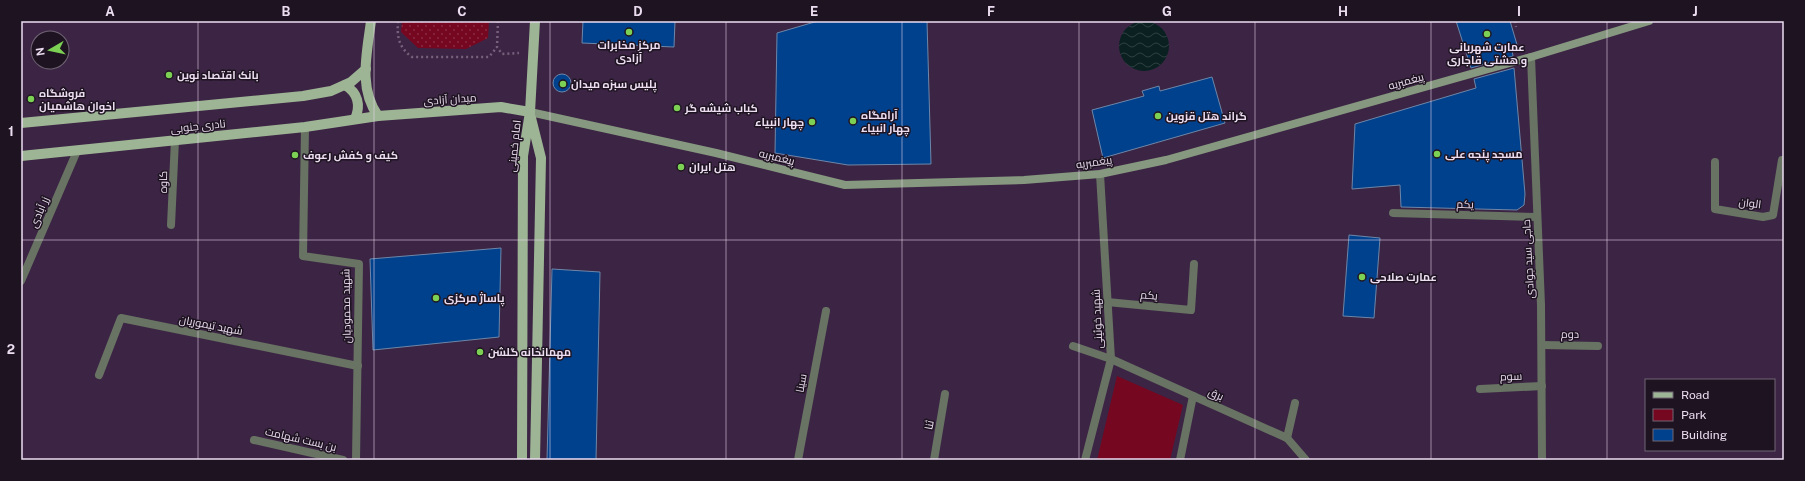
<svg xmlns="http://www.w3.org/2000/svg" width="1805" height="481" font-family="'Public Sans',Cairo,sans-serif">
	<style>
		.grass { fill: url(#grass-dots) }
		.park { fill: #750721 }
		.water { fill: url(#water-waves) }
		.building { fill: #00418d; stroke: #6d86a9 }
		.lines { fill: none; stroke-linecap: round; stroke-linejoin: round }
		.path { stroke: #76617d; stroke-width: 2.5; stroke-dasharray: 2 3; stroke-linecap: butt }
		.lane { stroke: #687363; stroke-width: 8 }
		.street { stroke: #687363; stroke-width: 8 }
		.secondary { stroke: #86987f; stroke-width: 8 }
		.primary { stroke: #9eb595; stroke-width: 10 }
		.grid { fill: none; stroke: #ecddf1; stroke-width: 1; stroke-opacity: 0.55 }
		.poi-dot { fill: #7cd155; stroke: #1e1421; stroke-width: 1.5 }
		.labels { text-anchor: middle; stroke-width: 3; stroke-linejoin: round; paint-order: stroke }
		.poi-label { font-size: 11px; font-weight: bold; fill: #ecddf1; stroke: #1e1421; text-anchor: start }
		.street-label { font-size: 11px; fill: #ecddf1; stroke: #1e1421 }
		.neatline { fill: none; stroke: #ecddf1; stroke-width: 1.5 }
		.grid-label { font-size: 13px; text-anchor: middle; font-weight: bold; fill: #ecddf1 }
	</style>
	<defs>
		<pattern id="grass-dots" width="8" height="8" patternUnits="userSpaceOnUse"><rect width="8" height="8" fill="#750721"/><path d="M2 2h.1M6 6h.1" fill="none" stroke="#892b42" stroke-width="1.8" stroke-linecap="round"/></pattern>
		<pattern id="water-waves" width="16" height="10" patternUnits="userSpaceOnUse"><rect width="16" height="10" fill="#0a2021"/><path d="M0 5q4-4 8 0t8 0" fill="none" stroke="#2e4042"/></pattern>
	</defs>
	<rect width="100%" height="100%" fill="#3c2544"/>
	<polygon class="grass" points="402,21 489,21 488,38 466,49 418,48 401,32"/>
	<polygon class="park" points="1117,376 1183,405 1170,460 1097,460"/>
	<circle class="water" cx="1144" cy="46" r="25"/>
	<g class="building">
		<polygon points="583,21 675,21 674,47 582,43"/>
		<polygon points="818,21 927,21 931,164 848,165 775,153 777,33"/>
		<polygon points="1456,21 1510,21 1518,48 1512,50 1513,56 1471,68"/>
		<polygon points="1514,68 1525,194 1524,205 1517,210 1401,207 1400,185 1352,189 1355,124 1476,88 1474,79"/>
		<circle cx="562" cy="83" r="9"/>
		<polygon points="1212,77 1225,123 1103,158 1092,110 1144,96 1142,91 1159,86 1160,91"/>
		<polygon points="1349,235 1380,238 1374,318 1343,316"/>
		<polygon points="501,248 499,337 373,350 370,259"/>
		<polygon points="552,269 600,272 596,460 547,460"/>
	</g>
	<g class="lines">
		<g class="path">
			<path d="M398 21C397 36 398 47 412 57H489L497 47"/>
			<polyline points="498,21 497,47 502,54 519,53"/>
			<polyline points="1515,21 1516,27"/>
		</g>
		<g class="lane">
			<polyline points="305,127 303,256 359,264 356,460"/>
			<polyline points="1393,213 1537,217"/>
			<polyline points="171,225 175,140"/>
			<polyline points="1107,302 1191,310 1194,264"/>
			<polyline points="1542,345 1598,346"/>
			<polyline points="1073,346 1111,359"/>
			<polyline points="99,375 121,318 358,366"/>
			<polyline points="1480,389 1542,386"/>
			<polyline points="1287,438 1295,403"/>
			<polyline points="254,440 343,460"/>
			<polyline points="798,460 826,311"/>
			<polyline points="934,460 945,394"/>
			<polyline points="1180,460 1193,396"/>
		</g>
		<g class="street">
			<polyline points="1531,57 1541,305 1542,460"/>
			<polyline points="1715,162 1715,209 1763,217 1773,215 1782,160 1784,161"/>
			<polyline points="21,281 77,151"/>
			<polyline points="1111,359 1287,438 1306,460"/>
			<polyline points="1085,460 1111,359 1100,174"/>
		</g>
		<polyline class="secondary" points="530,112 716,153 845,185 1024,180 1100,174 1166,160 1531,57 1649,21"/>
		<g class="primary">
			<path d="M371 21C367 53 358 88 378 116"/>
			<path d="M345 85C358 93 361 105 355 119"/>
			<polyline points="531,118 541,158 535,460"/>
			<polyline points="21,123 303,96 331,91 351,82 366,69"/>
			<polyline points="21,156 305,127 378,116 501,107 530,112"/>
			<polyline points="522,460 523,156 530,112 535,21"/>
		</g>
	</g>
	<path class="grid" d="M198 21V460M374 21V460M550 21V460M726 21V460M902 21V460M1079 21V460M1255 21V460M1431 21V460M1607 21V460M21 240H1784"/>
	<g class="poi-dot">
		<circle cx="629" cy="32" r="4"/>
		<circle cx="1487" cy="34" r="4"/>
		<circle cx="169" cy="75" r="4"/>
		<circle cx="563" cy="84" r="4"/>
		<circle cx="31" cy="99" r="4"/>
		<circle cx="677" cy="108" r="4"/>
		<circle cx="1158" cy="116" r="4"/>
		<circle cx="853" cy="121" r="4"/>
		<circle cx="812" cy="122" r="4"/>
		<circle cx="1437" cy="154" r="4"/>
		<circle cx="295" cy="155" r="4"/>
		<circle cx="681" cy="167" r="4"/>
		<circle cx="1362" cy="277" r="4"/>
		<circle cx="436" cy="298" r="4"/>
		<circle cx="480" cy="352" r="4"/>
	</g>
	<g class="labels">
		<g class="poi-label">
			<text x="629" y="49" text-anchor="middle">مرکز مخابرات<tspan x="629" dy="13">آزادی</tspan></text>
			<text x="1487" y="51" text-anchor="middle">عمارت شهربانی<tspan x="1487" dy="13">و هشتی قاجاری</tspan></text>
			<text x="177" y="79">بانک اقتصاد نوین</text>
			<text x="571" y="88">پلیس سبزه میدان</text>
			<text x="39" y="97">فروشگاه<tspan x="39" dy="13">اخوان هاشمیان</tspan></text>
			<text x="685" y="112">کباب شیشه گر</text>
			<text x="861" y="119">آرامگاه<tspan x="861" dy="13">چهار انبیاء</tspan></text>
			<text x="1166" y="120">گراند هتل قزوین</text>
			<text x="804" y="126" text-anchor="end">چهار انبیاء</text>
			<text x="1445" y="158">مسجد پنجه علی</text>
			<text x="303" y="159">کیف و کفش رعوف</text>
			<text x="689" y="171">هتل ایران</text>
			<text x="1370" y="281">عمارت صلاحی</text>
			<text x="444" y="302">پاساژ مرکزی</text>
			<text x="488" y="356">مهمانخانه گلشن</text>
		</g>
		<g class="street-label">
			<text transform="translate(1406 81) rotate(-16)" y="4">پیغمبریه</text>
			<text transform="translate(450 99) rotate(-4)" y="4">میدان آزادی</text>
			<text transform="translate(198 126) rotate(-6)" y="4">نادری جنوبی</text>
			<text transform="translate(514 146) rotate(-84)" y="4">امام خمینی</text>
			<text transform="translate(777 157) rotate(14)" y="4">پیغمبریه</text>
			<text transform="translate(1094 162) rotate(-8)" y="4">پیغمبریه</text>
			<text transform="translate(163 182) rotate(-89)" y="4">کاوه</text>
			<text transform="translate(1750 203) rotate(7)" y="4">الوان</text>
			<text transform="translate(1465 204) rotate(2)" y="4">یکم</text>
			<text transform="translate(39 212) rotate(-67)" y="4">زر آبادی</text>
			<text transform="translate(1528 259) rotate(-93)" y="4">حاجی سید جوادی</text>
			<text transform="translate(1149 295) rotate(5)" y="4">یکم</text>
			<text transform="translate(346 306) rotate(-91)" y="4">شهید محمودیان</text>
			<text transform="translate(1097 319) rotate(-93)" y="4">شهید خوئینی</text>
			<text transform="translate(211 325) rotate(11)" y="4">شهید تیموریان</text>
			<text transform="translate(1570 334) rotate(1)" y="4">دوم</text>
			<text transform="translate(1511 376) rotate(-2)" y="4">سوم</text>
			<text transform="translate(801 383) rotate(-79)" y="4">سینا</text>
			<text transform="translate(1216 394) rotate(23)" y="4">برق</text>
			<text transform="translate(929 425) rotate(-80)" y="4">ثنا</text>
			<text transform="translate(301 439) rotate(13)" y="4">بن بست شهامت</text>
		</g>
	</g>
	<rect width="1805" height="481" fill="none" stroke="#1e1421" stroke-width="44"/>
	<rect x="1645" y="379" width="130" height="72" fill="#1e1421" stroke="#706474"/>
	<rect x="1653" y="392" width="20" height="6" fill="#9eb595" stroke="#706474"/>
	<text x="1681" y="399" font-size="12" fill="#ecddf1">Road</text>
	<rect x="1653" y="409" width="20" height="12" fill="#750721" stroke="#706474"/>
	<text x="1681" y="419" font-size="12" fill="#ecddf1">Park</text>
	<rect x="1653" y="429" width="20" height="12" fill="#00418d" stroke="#706474"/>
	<text x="1681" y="439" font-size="12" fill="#ecddf1">Building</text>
	<g transform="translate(50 50) rotate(261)"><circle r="19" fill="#1e1421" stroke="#706474"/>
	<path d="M0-3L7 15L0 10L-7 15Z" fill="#7cd155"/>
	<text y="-6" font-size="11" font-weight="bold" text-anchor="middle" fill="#ecddf1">N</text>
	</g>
	<rect x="22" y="22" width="1761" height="437" class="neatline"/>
	<g class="grid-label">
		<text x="110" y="16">A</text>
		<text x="286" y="16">B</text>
		<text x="462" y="16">C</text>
		<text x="638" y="16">D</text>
		<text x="814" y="16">E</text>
		<text x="991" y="16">F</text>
		<text x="1167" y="16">G</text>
		<text x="1343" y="16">H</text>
		<text x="1519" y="16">I</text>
		<text x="1695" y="16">J</text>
		<text x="11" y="136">1</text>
		<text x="11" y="354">2</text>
	</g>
</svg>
